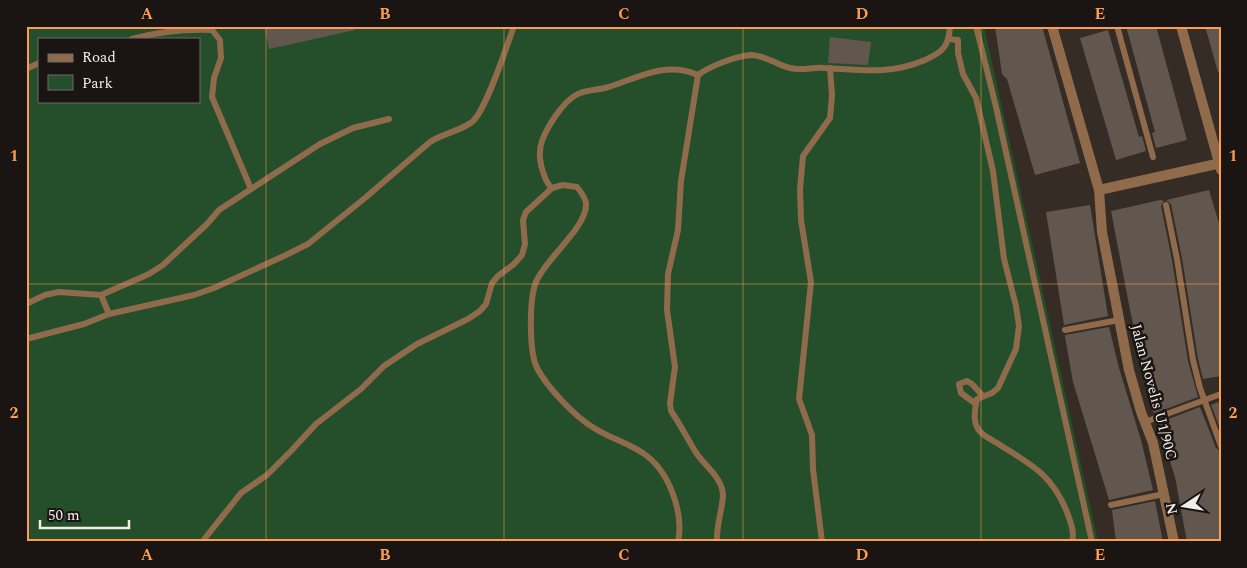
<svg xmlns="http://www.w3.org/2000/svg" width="1247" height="568" font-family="Spectral,serif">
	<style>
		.green { fill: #244f2a; fill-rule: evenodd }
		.building { fill: #61574f }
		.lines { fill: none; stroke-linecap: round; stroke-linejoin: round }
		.lane { stroke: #8f6b4c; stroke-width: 6 }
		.street { stroke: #8f6b4c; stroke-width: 10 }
		.grid { fill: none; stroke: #fc9d53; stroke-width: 1; stroke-opacity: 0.55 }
		.labels { text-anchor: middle; stroke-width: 5; stroke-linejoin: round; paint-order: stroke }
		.street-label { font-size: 15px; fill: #f3ede8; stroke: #1a1512 }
		.neatline { fill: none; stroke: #fc9d53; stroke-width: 2 }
		.grid-label { font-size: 16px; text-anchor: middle; font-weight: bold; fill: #fc9d53 }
	</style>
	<rect width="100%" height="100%" fill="#352c25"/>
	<path class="green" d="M26 26H984L1098 542H26ZM39 39H199V101H39Z"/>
	<g class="building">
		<polygon points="264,26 355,26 355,30 269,49"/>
		<polygon points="995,26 1042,26 1080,163 1035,175 1007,79 1002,74"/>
		<polygon points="1126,26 1156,26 1187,140 1156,148 1152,133 1155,132"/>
		<polygon points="1205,26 1221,26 1221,71 1218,72"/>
		<polygon points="1108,30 1139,137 1142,136 1146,151 1116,160 1080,38"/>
		<polygon points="830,37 871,42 868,65 828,63"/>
		<polygon points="1209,190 1221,230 1221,376 1203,379 1198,359 1182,258 1171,204 1166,200"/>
		<polygon points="1160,200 1164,201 1161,206 1172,260 1188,361 1198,397 1155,413 1153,412 1130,310 1111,211"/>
		<polygon points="1090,205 1108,316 1064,325 1046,212"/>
		<polygon points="1109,327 1119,368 1141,440 1153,490 1109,500 1073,382 1065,337 1065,335"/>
		<polygon points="1221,401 1221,431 1211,405"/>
		<polygon points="1200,407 1216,448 1221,451 1221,542 1187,542 1175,477 1158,423"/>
		<polygon points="1155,501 1163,542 1116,542 1112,510"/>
	</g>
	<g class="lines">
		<g class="lane">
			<polyline points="976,26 996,107 1092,542"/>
			<polyline points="1117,26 1153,157"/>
			<path d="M132 39C158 32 185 29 212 30L220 40 221 58 214 78 212 97 251 189"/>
			<path d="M949 39 958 40V53L963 74 976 98 984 132 993 171 1004 259 1016 306 1019 326 1016 349 998 388 992 393 977 399C975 407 973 421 978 429 982 436 993 440 1000 445 1032 465 1052 475 1067 512 1070 521 1075 532 1072 542"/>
			<polyline points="26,69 39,63"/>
			<polyline points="1166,205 1177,259 1193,360 1200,388 1221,446"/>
			<polyline points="101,295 109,314"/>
			<polyline points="26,304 45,295 59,292 101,295 149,274 163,265 207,224 219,210 320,144 353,128 389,119"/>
			<polyline points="1065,330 1119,320"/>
			<path d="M26 339 84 324 109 314 194 295 214 288 286 255 308 244 365 198 430 142C444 133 460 131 472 122 486 111 507 45 514 26"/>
			<polyline points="976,404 961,393 959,384 967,381 972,384 982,395"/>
			<polyline points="1145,422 1221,394"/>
			<polyline points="1111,505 1164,494"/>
			<polyline points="202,542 241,493 267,475 291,451 316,424 361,389 384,366 417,344 468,319 480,311 486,304 492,283 498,276 514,264 522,255 525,244 523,220 526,212 552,188"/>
			<path d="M678 542C684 514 670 474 647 456 632 444 611 439 594 428 575 417 547 387 537 368 529 352 529 299 536 282 545 259 588 227 586 203 585 197 581 192 577 187L563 185 552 188C547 184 546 180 544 175 540 165 538 151 542 141 547 127 562 103 576 95 584 90 596 90 605 88 637 79 664 60 698 75"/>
			<path d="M717 542C716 526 722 511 723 496 723 477 703 465 695 451 687 438 680 424 671 411L670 403 675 367 667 310 668 274 678 230 681 181 698 75C710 66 736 56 751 55 765 55 777 65 790 68 802 71 813 67 824 68 862 70 890 75 925 60 943 52 949 46 950 26"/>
			<polyline points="822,542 813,469 812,435 799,399 811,282 801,220 800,189 803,156 830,118 832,95 830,68"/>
		</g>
		<g class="street">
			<polyline points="1052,26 1099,190 1102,232 1129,370 1141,412 1153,443 1174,542"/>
			<polyline points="1181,26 1221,170"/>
			<polyline points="1099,190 1221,163"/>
		</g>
	</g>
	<path class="grid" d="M266 26V542M504 26V542M743 26V542M981 26V542M26 284H1221"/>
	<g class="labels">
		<g class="street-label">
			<text transform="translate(1154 392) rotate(75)" y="5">Jalan Novelis U1/90C</text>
		</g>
	</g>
	<rect width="1247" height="568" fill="none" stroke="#1a1512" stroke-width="55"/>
	<rect x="38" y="38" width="162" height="65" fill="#1a1512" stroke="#716b68"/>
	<rect x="48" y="54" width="25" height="8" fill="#8f6b4c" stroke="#716b68"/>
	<text x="82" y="62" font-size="15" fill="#f3ede8">Road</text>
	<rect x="48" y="75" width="25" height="15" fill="#244f2a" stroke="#716b68"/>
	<text x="82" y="88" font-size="15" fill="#f3ede8">Park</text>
	<g transform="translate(1184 506) rotate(258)" stroke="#1a1512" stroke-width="4" paint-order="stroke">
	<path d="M0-4L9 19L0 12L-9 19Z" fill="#f3ede8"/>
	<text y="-8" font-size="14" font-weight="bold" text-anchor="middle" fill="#f3ede8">N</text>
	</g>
	<path d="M40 520v8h89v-8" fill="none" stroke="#f3ede8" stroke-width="2.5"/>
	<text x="48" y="520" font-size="15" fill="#f3ede8" stroke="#1a1512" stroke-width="4" paint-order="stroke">50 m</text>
	<rect x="28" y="28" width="1192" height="512" class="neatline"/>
	<g class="grid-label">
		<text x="147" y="19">A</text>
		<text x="385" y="19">B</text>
		<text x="624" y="19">C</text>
		<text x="862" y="19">D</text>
		<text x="1100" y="19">E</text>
		<text x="14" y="161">1</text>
		<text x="1233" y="161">1</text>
		<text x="14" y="418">2</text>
		<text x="1233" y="418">2</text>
		<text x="147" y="560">A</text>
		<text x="385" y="560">B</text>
		<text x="624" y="560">C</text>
		<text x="862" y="560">D</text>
		<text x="1100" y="560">E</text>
	</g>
</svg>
